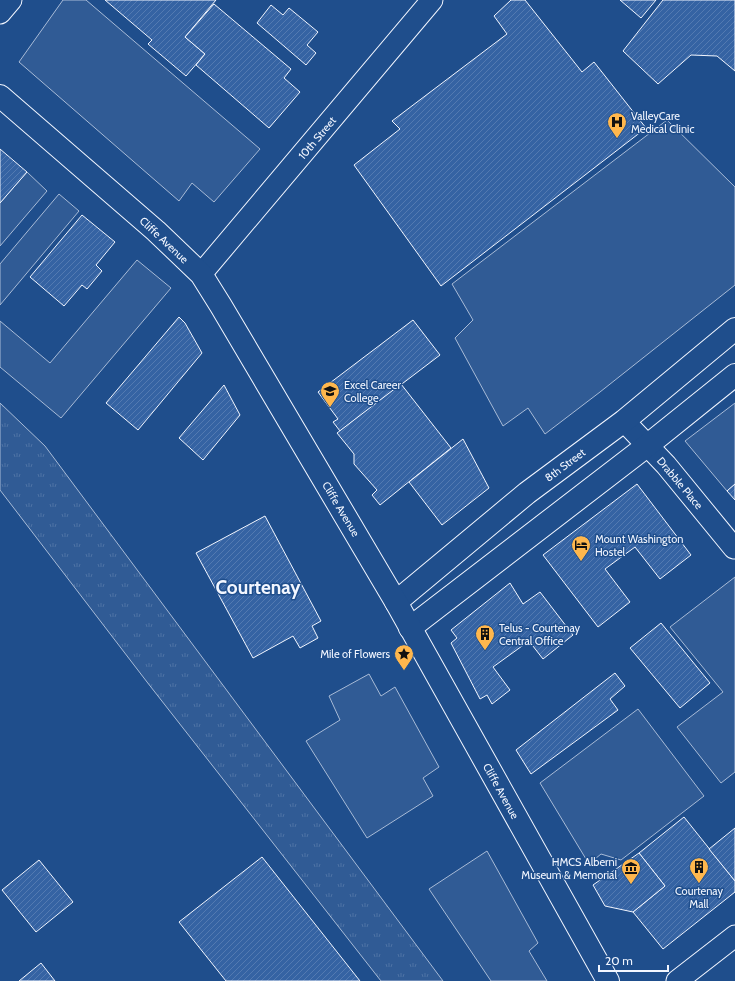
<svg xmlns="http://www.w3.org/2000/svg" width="735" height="981" font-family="Cabin,sans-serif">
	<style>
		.park { fill: url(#park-tufts); stroke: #a8bbd7 }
		.pitch { fill: #305b95; stroke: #a8bbd7 }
		.building { fill: url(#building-hatch); stroke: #f2f6ff }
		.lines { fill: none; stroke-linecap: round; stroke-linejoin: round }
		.minor-casing { stroke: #f2f6ff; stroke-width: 23 }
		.tertiary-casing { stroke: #f2f6ff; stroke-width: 24 }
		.secondary-casing { stroke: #f2f6ff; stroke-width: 24 }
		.minor { stroke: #1f4e8c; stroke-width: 21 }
		.tertiary { stroke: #1f4e8c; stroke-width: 22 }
		.secondary { stroke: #1f4e8c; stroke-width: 22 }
		.labels { text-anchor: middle; stroke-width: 3; stroke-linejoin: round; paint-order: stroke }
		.poi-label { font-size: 11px; fill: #f2f6ff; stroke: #1f4e8c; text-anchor: start }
		.street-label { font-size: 11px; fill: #f2f6ff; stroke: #1f4e8c }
		.town-label { font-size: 19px; font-weight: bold; fill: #f2f6ff; stroke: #1f4e8c }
	</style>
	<defs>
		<pattern id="park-tufts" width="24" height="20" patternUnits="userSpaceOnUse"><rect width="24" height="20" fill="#305b95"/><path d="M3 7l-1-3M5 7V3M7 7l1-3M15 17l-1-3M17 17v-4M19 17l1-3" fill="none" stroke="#4e73a5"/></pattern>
		<pattern id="building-hatch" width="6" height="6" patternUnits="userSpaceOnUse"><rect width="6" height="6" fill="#3563a3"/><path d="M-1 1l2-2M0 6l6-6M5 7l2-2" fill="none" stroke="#537ab1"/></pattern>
	</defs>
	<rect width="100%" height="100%" fill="#1f4e8c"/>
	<polygon class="park" points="0,403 45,446 443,981 381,981 147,682 0,490"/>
	<g class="pitch">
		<polygon points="63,0 86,0 260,149 214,202 192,183 179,201 19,62"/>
		<polygon points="667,120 735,187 735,285 600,392 545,434 528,408 503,426 455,338 473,320 452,284"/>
		<polygon points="27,172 47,191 0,246 0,203"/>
		<polygon points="59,194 79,211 0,305 0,264"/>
		<polygon points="137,260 171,288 61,418 0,367 0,321 50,363"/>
		<polygon points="735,403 735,484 727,491 685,441"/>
		<polygon points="735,577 735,772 721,783 677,727 723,692 670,627"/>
		<polygon points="369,674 381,696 395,687 439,767 423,778 433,796 367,838 306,741 340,720 329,696"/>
		<polygon points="638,709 704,796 621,860 601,854 589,864 540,783"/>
		<polygon points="487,851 538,943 529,951 547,981 491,981 429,889"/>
	</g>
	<g class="building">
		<polygon points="105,0 216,0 185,37 205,54 186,76 148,44 152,40"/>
		<polygon points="511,0 525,0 582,72 594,62 646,128 441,286 354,165 400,129 392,121 507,34 494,16"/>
		<polygon points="620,0 656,0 641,18"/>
		<polygon points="663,0 735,0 735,71 717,56 691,55 658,84 623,51"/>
		<polygon points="214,4 291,69 284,78 300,92 269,128 196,65 205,54 185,37"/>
		<polygon points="271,5 283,15 289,8 318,32 307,45 316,53 306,65 257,23"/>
		<polygon points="0,149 27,172 0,203"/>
		<polygon points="82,215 115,242 96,265 102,271 87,289 82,285 64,306 30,277"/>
		<polygon points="179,317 185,323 202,353 138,430 106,403"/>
		<polygon points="413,320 440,355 340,431 333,422 338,419 318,392"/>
		<polygon points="401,384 451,448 380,505 372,495 377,490 354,464 354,454 337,433"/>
		<polygon points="224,385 240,415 203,460 179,438"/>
		<polygon points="463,439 489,488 442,525 409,482"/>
		<polygon points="637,484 691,555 660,579 635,547 605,569 630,602 598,627 543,555"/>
		<polygon points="735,484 735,500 727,491"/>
		<polygon points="265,516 321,621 312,626 318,638 300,648 293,636 253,658 196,553"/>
		<polygon points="510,583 523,604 540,592 573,635 543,659 529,641 493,667 510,690 492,704 487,695 480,699 451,643 457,638 451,630"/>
		<polygon points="661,623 710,683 680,708 630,648"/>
		<polygon points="615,673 625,686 610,699 618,710 531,774 516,750"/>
		<polygon points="684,817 735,881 735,892 663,949 633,912 665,886 639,853"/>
		<polygon points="735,828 735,881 709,849"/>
		<polygon points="639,853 665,886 633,912 605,906 593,885"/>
		<polygon points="262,857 360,981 226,981 179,922"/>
		<polygon points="39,860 73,902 36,932 2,890"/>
		<polygon points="41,963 55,981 19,981"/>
	</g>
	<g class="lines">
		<g class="minor-casing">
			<g id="minor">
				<polyline points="0,13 11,0"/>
				<polyline points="201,274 432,0"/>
				<polyline points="624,421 666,465 734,548"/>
				<polyline points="677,981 735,936"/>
			</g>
		</g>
		<g class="tertiary-casing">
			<g id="tertiary">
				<polyline points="396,602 527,493 624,421 735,329"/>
				<polyline points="410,628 648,445 735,375"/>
			</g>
		</g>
		<g class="secondary-casing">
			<polyline id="secondary" points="0,96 156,231 201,274 221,306 396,602 608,981"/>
		</g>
		<use href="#minor" class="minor"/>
		<use href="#tertiary" class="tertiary"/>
		<use href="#secondary" class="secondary"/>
	</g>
	<defs>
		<g id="hospital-pin" transform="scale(1)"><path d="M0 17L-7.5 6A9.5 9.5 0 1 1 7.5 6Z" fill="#ffb74d" stroke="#1f4e8c"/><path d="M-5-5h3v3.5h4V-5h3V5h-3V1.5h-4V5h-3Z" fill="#111"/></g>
		<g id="university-pin" transform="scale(1)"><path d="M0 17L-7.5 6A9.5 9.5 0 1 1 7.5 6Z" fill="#ffb74d" stroke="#1f4e8c"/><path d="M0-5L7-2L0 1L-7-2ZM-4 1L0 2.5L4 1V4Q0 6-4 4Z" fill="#111"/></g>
		<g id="hotel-pin" transform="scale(1)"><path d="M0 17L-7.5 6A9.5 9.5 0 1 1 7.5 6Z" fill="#ffb74d" stroke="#1f4e8c"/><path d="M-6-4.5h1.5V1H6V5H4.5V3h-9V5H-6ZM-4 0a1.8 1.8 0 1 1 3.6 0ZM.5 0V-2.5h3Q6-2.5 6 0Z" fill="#111"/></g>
		<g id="building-pin" transform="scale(1)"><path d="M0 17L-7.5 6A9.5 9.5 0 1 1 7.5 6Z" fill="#ffb74d" stroke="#1f4e8c"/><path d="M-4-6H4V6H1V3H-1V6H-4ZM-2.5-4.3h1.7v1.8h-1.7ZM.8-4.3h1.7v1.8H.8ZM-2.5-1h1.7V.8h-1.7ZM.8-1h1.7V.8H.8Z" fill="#111"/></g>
		<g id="sight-pin" transform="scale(1)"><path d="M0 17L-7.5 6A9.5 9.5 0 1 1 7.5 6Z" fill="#ffb74d" stroke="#1f4e8c"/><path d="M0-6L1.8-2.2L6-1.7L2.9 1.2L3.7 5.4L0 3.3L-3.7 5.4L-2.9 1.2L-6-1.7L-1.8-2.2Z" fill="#111"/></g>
		<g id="museum-pin" transform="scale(1)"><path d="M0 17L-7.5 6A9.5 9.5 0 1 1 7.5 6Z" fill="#ffb74d" stroke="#1f4e8c"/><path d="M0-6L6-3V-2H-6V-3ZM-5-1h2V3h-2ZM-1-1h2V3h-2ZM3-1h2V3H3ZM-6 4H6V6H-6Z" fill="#111"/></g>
	</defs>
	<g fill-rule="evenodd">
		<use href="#hospital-pin" x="617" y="122"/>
		<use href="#university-pin" x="330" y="391"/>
		<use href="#hotel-pin" x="581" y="545"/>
		<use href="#building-pin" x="485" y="634"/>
		<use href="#sight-pin" x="404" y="654"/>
		<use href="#building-pin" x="699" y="867"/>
		<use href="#museum-pin" x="631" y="868"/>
	</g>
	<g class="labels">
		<g class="poi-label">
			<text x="631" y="120">ValleyCare<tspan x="631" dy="13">Medical Clinic</tspan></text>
			<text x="344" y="389">Excel Career<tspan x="344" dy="13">College</tspan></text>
			<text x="595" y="543">Mount Washington<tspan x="595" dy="13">Hostel</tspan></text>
			<text x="499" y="632">Telus - Courtenay<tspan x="499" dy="13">Central Office</tspan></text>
			<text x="390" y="658" text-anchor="end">Mile of Flowers</text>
			<text x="617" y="866" text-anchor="end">HMCS Alberni<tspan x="617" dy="13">Museum &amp; Memorial</tspan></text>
			<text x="699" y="895" text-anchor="middle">Courtenay<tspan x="699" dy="13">Mall</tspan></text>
		</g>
		<g class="street-label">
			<text transform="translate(317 138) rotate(-50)" y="4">10th Street</text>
			<text transform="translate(164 240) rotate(43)" y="4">Cliffe Avenue</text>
			<text transform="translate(565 465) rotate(-37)" y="4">8th Street</text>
			<text transform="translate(680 483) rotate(50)" y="4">Drabble Place</text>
			<text transform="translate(341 509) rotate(59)" y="4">Cliffe Avenue</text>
			<text transform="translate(501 791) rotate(61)" y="4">Cliffe Avenue</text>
		</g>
		<g class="town-label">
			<text x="258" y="594">Courtenay</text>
		</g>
	</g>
	<path d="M599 965v6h69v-6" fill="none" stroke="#f2f6ff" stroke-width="2"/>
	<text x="605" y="965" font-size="12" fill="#f2f6ff" stroke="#1f4e8c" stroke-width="3" paint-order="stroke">20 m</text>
</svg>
